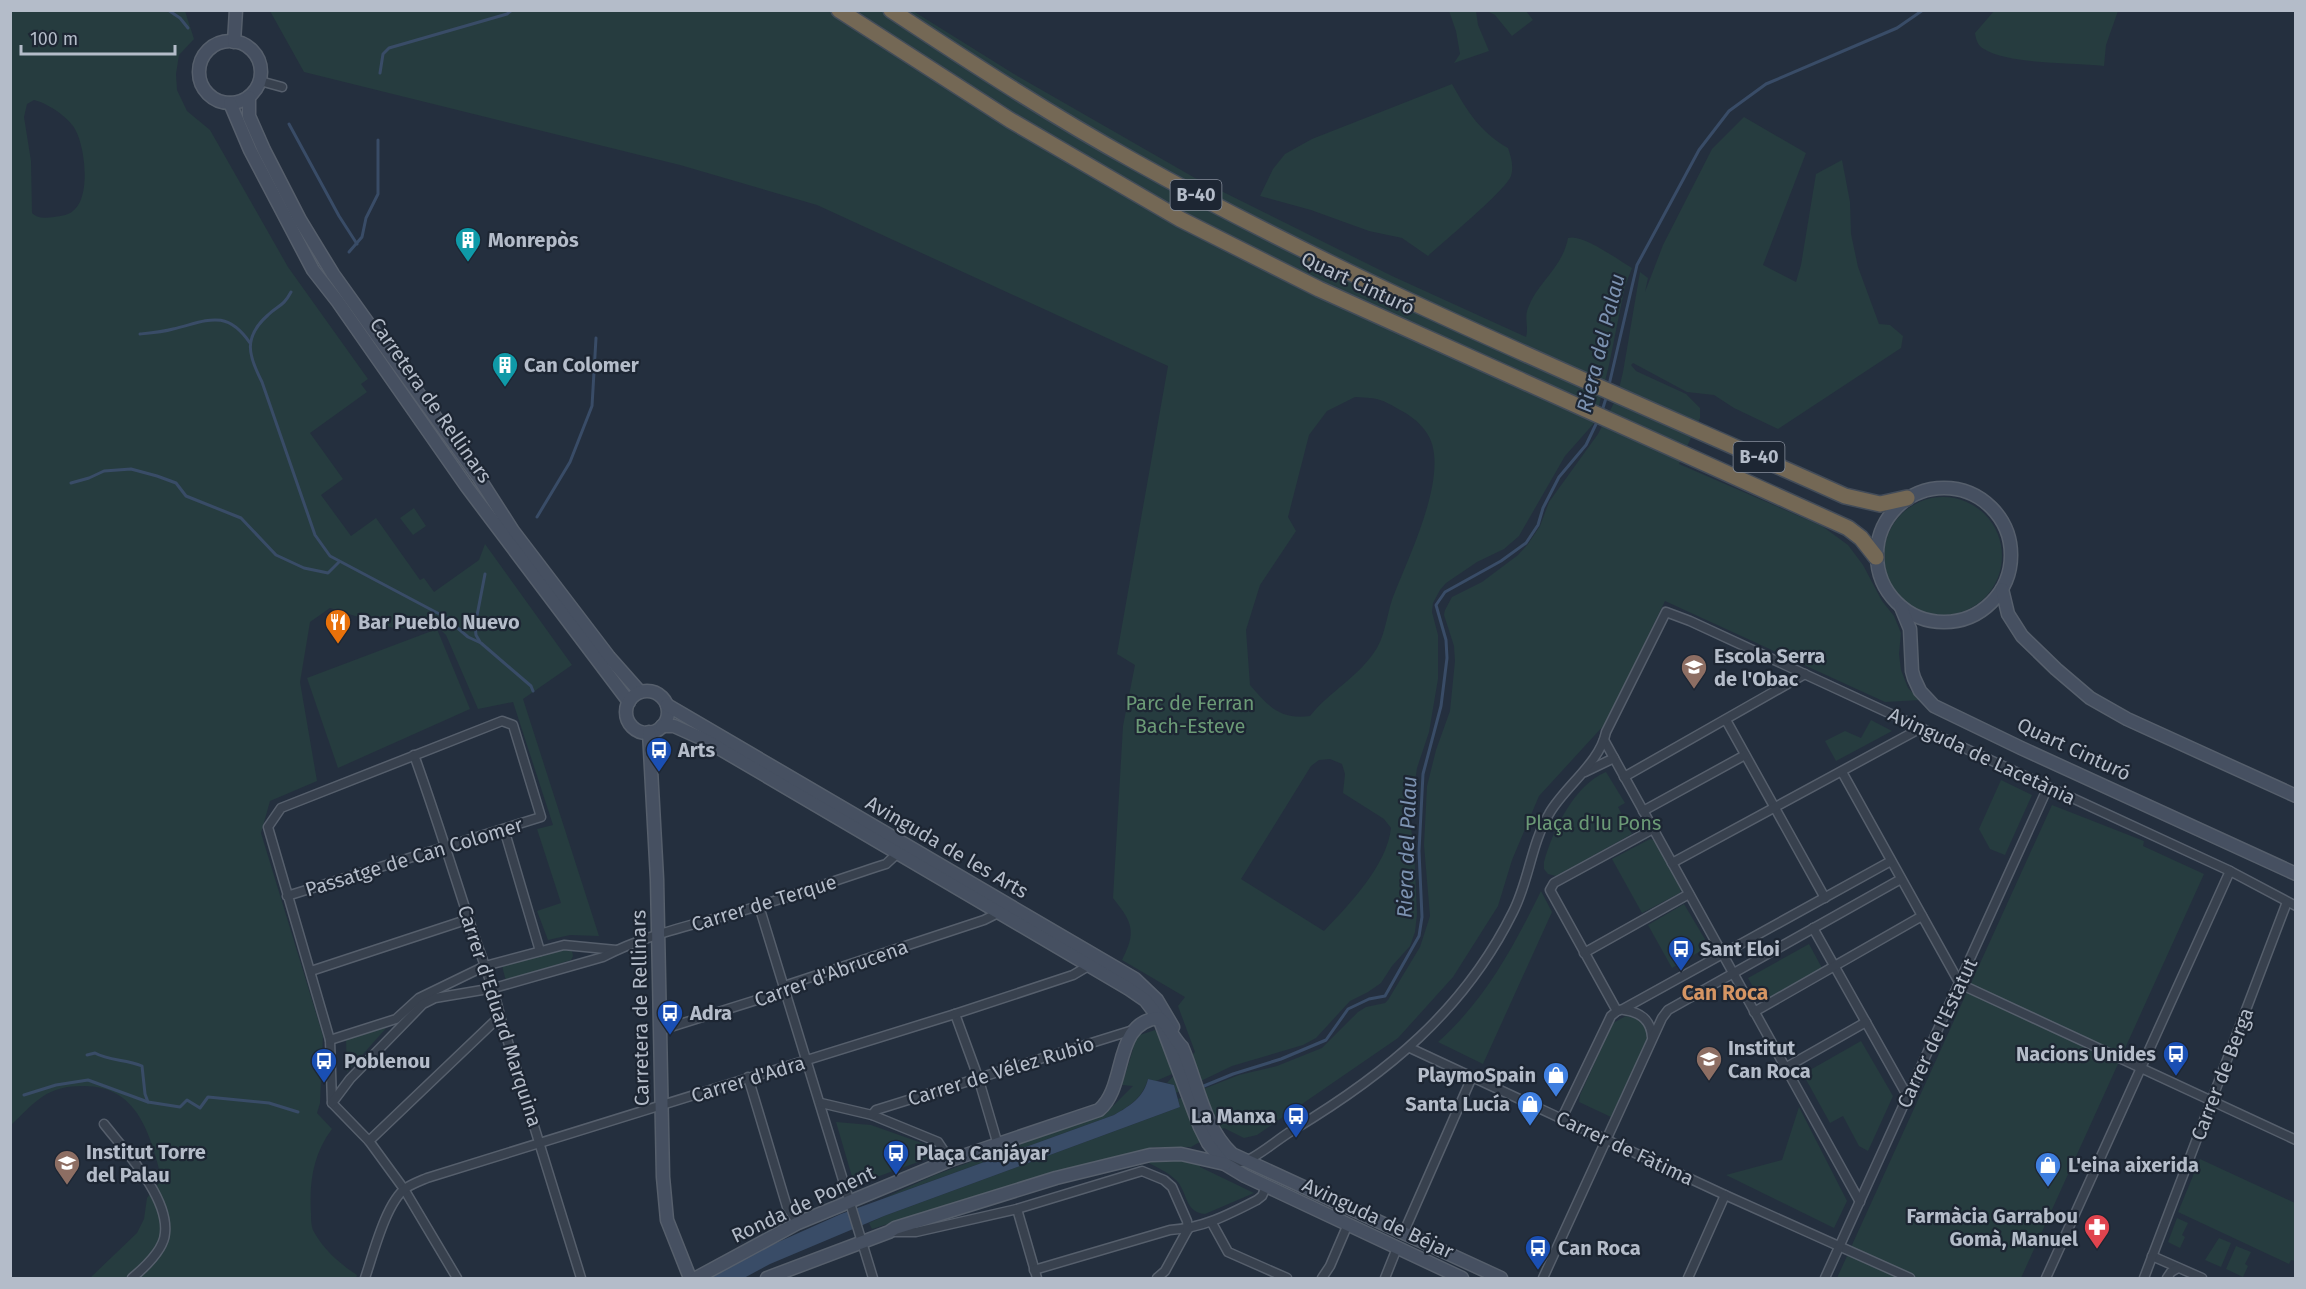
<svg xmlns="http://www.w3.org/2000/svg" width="2306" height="1289" font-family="'Fira Sans',sans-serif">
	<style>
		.green { fill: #263c3f; fill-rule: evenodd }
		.water { fill: #394c67 }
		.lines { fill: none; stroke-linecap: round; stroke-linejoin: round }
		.stream { stroke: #394c67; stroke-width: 3 }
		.street-casing { stroke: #565f6c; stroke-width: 11 }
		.secondary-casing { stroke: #565f6c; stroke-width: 15 }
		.highway-casing { stroke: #434c59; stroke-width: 18 }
		.street { stroke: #38414e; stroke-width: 8 }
		.secondary { stroke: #465061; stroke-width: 12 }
		.highway { stroke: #746855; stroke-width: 15 }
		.labels { text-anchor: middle; stroke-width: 4.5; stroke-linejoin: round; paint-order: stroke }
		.shield { fill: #1d2633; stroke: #878f9c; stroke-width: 1.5 }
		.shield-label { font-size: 18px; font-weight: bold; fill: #b4bcc9 }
		.poi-label { font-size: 20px; font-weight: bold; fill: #b4bcc9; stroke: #1d2633; text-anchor: start }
		.street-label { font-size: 20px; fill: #b4bcc9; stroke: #1d2633 }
		.park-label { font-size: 20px; fill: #6b9a76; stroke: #1d2633 }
		.water-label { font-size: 21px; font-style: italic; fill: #7c92b1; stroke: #1d2633 }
		.neighbourhood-label { font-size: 21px; font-weight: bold; fill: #d59563; stroke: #1d2633 }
	</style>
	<rect width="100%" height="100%" fill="#242f3e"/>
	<g class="green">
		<path d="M10 11H185L194 39 179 55 176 74 177 90 187 111 210 130 288 267 368 379 361 384 367 392 310 433 343 479 321 495 351 536 376 518 420 580 424 578 434 592 479 560 485 544 572 665 523 699 599 936 570 935 548 940 537 911 561 903 537 829 553 825 513 702 478 709 446 635 438 627 393 628 330 608 310 622 300 682 317 781 270 801 261 833 323 1036 320 1103 317 1113 332 1129C313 1154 309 1183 311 1213 311 1219 311 1227 314 1232 324 1250 340 1264 357 1275L356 1278H90L137 1233 144 1219 147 1198 162 1179C150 1134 138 1085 82 1086 68 1086 53 1089 42 1097 30 1105 21 1116 11 1125ZM34 100C47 103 65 115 73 126 85 142 91 194 75 209 70 215 61 216 54 217 46 218 38 219 32 213L31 161 24 117 27 104Z"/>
		<path d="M270 11H913L1014 74 1195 178 1392 276 1526 337C1529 328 1524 318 1528 308 1538 281 1562 269 1568 238 1582 233 1618 260 1632 268L1625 286 1609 365 1595 422 1565 456 1519 536 1504 549 1477 562 1446 583 1440 590 1433 603 1432 612 1438 635V679L1429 732 1417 768 1412 803 1410 822 1414 847 1417 914 1415 932 1410 946 1392 966 1381 983 1368 992 1350 1001 1316 1038 1303 1045 1232 1066 1176 1093 1174 1085 1167 1083 1195 1052 1178 1006 1185 997 1122 960C1137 931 1132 922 1113 898L1123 726 1135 665 1117 654 1168 366 817 205 680 165 304 72ZM1355 397C1380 398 1381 399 1402 411 1415 418 1428 430 1432 444 1444 484 1410 554 1395 592 1387 610 1387 630 1377 648 1360 676 1330 691 1310 716 1280 720 1268 706 1250 685L1246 630 1260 585 1296 531 1288 517 1309 435 1327 411ZM1330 759 1342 764 1345 774 1343 793 1384 819 1391 828C1387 865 1350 904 1324 931L1241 879 1311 766 1319 760Z"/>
		<polygon points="1449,11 1476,11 1478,25 1489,51 1454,63 1460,54 1456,31"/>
		<polygon points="1487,11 1526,11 1533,20 1512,36 1495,15"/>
		<path d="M1994 11V10L2118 11 2106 45 2104 66C2072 62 2010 65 1984 49 1978 46 1976 40 1975 33Z"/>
		<path d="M1452 84C1467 111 1480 132 1508 148 1511 157 1514 166 1511 176 1505 191 1443 242 1428 256L1402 238 1369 231 1311 210 1260 196 1273 169 1285 154 1312 139Z"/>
		<polygon points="1744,117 1806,153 1763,265 1796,282 1801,265 1816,174 1842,160 1850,202 1851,234 1858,267 1879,324 1890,325 1903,336 1901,348 1778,429 1734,408 1714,395 1687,392 1633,363 1631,365 1636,371 1686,394 1700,408 1700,418 1679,464 1822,526 1848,545 1863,565 1882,601 1894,616 1901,633 1899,654 1901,670 1908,688 1920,700 1885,702 1665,601 1605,724 1539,796 1512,860 1498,906 1453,977 1398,1038 1257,1135 1244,1138 1224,1128 1191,1147 1154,1147 976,1196 872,1229 869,1223 884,1216 1180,1107 1178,1099 1239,1075 1277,1066 1322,1048 1358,1012 1366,1007 1385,1003 1388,1000 1420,947 1430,916 1424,845 1427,786 1436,750 1450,711 1455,661 1454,646 1444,615 1445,610 1452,597 1482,582 1518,555 1528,544 1540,526 1549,502 1598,434 1617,397 1623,372 1640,272 1648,278 1645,292 1663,245 1712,149"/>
		<circle cx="1943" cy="556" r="59"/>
		<polygon points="414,508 426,526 413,535 400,518"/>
		<polygon points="437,629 470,709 338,768 307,678"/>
		<polygon points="1871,720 1892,731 1836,761 1825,741 1845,731 1861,738"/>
		<path d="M1606 772 1625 803 1618 807 1632 834 1556 876 1548 874 1544 869V862C1553 830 1574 785 1606 772Z"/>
		<polygon points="2001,780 2032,795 2005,855 1990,849 1979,829"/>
		<polygon points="2052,805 2144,841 2143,846 2204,874 2021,1278 1837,1278"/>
		<polygon points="1650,839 1654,840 1681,889 1680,893 1642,913 1612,859"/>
		<path d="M1541 891 1552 912 1483 1064 1438 1042C1485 1000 1513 948 1541 891Z"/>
		<polygon points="1684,904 1709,946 1672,968 1648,925"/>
		<polygon points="1809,944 1822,968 1761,1002 1748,978"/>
		<polygon points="563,948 572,951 573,956 571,960 506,981 502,966"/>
		<path d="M1626 1016C1640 1019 1646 1023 1648 1037L1611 1117 1579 1102 1580 1095 1613 1023Z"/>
		<polygon points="388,1026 347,1072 346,1039"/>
		<path d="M1155 1030C1164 1043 1170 1059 1172 1074L1156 1081 1148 1079C1143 1097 1130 1106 1114 1115L882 1199 935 1175 1107 1112 1133 1086 1122 1085 1137 1036Z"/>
		<polygon points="1861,1041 1893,1096 1868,1151 1859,1146 1843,1116 1830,1123 1803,1074"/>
		<polygon points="1799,1107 1847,1201 1834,1228 1726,1175 1782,1160"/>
		<polygon points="836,1122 871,1125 933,1147 934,1154 932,1157 860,1183 853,1180"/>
		<path d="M1156 1157 1201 1161 1200 1167 1254 1193 1205 1214C1184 1212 1188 1192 1176 1180 1168 1172 1156 1167 1147 1162Z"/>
		<polygon points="2200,1159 2295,1203 2295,1261 2291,1260 2289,1264 2178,1212"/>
		<polygon points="2177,1218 2188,1223 2182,1235 2185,1237 2180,1248 2168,1242"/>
		<polygon points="2219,1238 2231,1243 2221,1267 2205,1260"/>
		<polygon points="2236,1246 2251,1252 2245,1264 2248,1266 2243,1277 2226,1269"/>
	</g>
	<path class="water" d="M1148 1079 1174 1085 1180 1107 884 1216 770 1264 744 1278H706L738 1260 841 1214 1114 1115C1130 1106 1144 1097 1148 1079Z"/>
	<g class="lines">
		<g class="stream">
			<polyline points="168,10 180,18 188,28"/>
			<polyline points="380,73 383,54 389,48 507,14 512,10"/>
			<polyline points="289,124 339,216 357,244"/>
			<polyline points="349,252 362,237 366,218 378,194 378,140"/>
			<path d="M291 292C283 307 278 305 268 315 243 337 248 355 262 382L315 535 330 556 445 617 468 637 481 643 531 686 533 691"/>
			<path d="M140 334C151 333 163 332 173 329 207 321 226 308 250 343"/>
			<polyline points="1609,385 1637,265 1699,150 1729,111 1766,84 1897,28 1923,10"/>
			<polyline points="1602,411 1607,395"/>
			<polyline points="71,483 89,478 104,471 131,469 157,476 176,483 186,496 241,518 276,555 304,568 328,573 339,562"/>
			<polyline points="537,517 570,462 592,406 596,338"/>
			<polyline points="480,642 476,635 475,626 485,574"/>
			<path d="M87 1055 95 1053C109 1061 126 1059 142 1066L145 1094 148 1102"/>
			<polyline points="1199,1088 1233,1074 1281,1059 1326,1040 1348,1009 1369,999 1385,996 1419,936 1422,917 1419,851 1423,774 1441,706 1447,658 1446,640 1436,605 1445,592 1501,561 1526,543 1538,525 1543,508 1559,477 1586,445 1598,420"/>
			<polyline points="24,1095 56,1085 88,1080 148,1102 180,1107 187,1100 200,1108 208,1097 269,1103 298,1112"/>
		</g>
		<g class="street-casing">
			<g id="street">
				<polyline points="260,81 282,87"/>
				<polyline points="1726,720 1825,898"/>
				<polyline points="1604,740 1860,1202"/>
				<path d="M414 755C434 810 451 865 469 920 479 952 493 983 500 1016L581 1278"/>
				<polyline points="1585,772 1614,758"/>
				<polyline points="1842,772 1960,984"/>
				<polyline points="1624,777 1805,674"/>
				<polyline points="1643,811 1745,755"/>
				<polyline points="504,829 540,951"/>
				<polyline points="1672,863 1921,728"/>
				<polyline points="287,896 541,817 513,725 502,721 281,808 268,827 330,1040 332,1103 369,1141 404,1189 457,1278"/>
				<polyline points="759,906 873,1278"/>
				<polyline points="1813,928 1908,1097"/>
				<polyline points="1584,953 1689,894"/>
				<polyline points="311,971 469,919"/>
				<polyline points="1960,984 2296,1140"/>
				<path d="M1624 1010C1640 1012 1651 1020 1652 1037"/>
				<polyline points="1617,1011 1623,1009 1891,861"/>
				<polyline points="1617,1011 1550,890 1554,883 1653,829"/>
				<polyline points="1754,1012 1922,916"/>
				<polyline points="955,1014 978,1077 998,1145"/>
				<polyline points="661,1030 782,992 784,986 984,920 1000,912"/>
				<polyline points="330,1040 396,1019 419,998 485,966 564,945 616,950"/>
				<polyline points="1410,1048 1725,1195 1910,1278"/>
				<polyline points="1785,1068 1866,1022"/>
				<polyline points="748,1077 787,1207 798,1223"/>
				<path d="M332 1103 350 1079 423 1004 435 998 494 988 603 957C644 935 693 925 738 912 787 898 836 880 886 864L900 851"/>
				<polyline points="821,1103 872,1115 938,1142 944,1151 948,1161"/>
				<polyline points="872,1115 876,1110 1133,1030"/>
				<polyline points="1562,1118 1611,1016 1617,1011"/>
				<path d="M104 1124C125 1151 169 1197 165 1233 164 1250 144 1268 132 1278"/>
				<polyline points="369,1141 500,1016"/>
				<path d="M1225 1164C1232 1163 1241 1163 1248 1160 1264 1152 1278 1139 1293 1130 1386 1074 1464 1011 1513 912 1529 881 1531 844 1549 814 1564 787 1600 763 1606 732L1666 612 1690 621 2230 871 2296 906"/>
				<polyline points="1017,1209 1037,1278"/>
				<polyline points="1212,1223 1228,1252 1287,1278"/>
				<polyline points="889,1232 916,1232 1017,1209 1142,1171 1164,1180 1172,1187 1187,1221 1188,1229"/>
				<polyline points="1403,1234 1472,1077"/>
				<polyline points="2152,1256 2202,1278"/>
				<path d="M1034 1270 1170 1230C1203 1228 1228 1215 1257 1200L1262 1196 1266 1187"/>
				<path d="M365 1278C373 1255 386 1202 406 1188 412 1184 420 1181 427 1178L955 1014 1073 975 1090 965"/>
				<polyline points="1157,1278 1165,1271 1188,1229"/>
				<polyline points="1322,1278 1330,1266 1348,1224"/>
				<polyline points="1385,1278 1397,1248"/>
				<polyline points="1543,1278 1662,1018 1668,1010 1901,879"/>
				<polyline points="1688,1278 1725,1195"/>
				<polyline points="1825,1278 2048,787"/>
				<polyline points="2046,1278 2230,871"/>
				<polyline points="2144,1278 2287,902"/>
				<polyline points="2167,1278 2171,1272 2178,1268"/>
			</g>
		</g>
		<g class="secondary-casing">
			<g id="secondary">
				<circle cx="230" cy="72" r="31"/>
				<polyline points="234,42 236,10"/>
				<polyline points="249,97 249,116 264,150 300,220 333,274 479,478 513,531 609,657 640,692"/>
				<polyline points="230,103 250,150 313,270 338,302 467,487 629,702"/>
				<circle cx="1944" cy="555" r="67"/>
				<polyline points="2002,589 2008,614 2022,636 2056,669 2090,698 2127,719 2296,796"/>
				<polyline points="1901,607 1910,629 1912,671 1914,678 1920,691 1934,706 2021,748 2296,874"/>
				<circle cx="647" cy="712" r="21"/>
				<polyline points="667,705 1135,979 1157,1000 1173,1027"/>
				<polyline points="662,726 674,726 705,740 1129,989 1145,1000 1159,1018 1200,1127 1208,1143 1225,1164 1245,1176 1462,1278"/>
				<polyline points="649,732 657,879 663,1177 667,1220 690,1278"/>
				<path d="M696 1278 798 1223 948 1161 1099 1110C1128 1086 1112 1022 1159 1018 1169 1026 1173 1038 1182 1047 1198 1084 1203 1126 1232 1154L1501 1278"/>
				<polyline points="767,1278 889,1232 895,1228 1056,1178 1150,1155 1181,1154 1225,1164"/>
			</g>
		</g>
		<g class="highway-casing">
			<g id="highway">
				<polyline points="839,10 1010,120 1180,219 1319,289 1848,528 1861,538 1876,557"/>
				<path d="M891 10C971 63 1051 115 1134 161 1363 289 1607 389 1845 496L1880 504 1907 498"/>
			</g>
		</g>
		<use href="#street" class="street"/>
		<use href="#secondary" class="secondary"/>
		<use href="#highway" class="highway"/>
	</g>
	<defs>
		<g id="building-pin" transform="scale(1.35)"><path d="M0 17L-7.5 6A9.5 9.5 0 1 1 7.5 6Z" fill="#0f9aa8" stroke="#1d2633"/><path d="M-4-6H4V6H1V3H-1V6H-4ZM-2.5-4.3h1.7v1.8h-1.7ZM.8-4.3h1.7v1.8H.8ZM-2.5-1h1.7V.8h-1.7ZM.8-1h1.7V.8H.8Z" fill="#fff"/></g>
		<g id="restaurant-pin" transform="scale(1.35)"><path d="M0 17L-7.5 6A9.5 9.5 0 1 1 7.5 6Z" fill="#e8710a" stroke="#1d2633"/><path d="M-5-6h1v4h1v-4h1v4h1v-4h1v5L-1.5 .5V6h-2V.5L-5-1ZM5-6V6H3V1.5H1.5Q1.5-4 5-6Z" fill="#fff"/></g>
		<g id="school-pin" transform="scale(1.35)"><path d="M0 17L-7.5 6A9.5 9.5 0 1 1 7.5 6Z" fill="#8d6e63" stroke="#1d2633"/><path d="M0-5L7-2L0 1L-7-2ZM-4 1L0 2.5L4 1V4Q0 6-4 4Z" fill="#fff"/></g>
		<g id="bus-pin" transform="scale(1.35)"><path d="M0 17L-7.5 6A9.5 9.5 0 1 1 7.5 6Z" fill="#1a4fb4" stroke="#1d2633"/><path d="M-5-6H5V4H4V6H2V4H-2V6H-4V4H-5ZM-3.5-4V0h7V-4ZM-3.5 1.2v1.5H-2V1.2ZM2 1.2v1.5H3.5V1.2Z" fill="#fff"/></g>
		<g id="shop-pin" transform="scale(1.35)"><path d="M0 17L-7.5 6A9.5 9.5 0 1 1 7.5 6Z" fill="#3f7fe0" stroke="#1d2633"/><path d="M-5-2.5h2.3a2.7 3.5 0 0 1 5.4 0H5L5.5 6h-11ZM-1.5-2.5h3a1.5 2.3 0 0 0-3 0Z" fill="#fff"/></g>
		<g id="pharmacy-pin" transform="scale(1.35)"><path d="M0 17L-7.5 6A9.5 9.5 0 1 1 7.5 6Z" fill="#e0444e" stroke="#1d2633"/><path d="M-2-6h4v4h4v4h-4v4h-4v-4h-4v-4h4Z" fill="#fff"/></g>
	</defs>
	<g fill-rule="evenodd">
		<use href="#building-pin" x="468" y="240"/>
		<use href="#building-pin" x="505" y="365"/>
		<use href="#restaurant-pin" x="338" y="622"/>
		<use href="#school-pin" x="1694" y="667"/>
		<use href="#bus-pin" x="659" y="750"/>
		<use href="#bus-pin" x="1681" y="949"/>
		<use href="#bus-pin" x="670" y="1013"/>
		<use href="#bus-pin" x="2176" y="1054"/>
		<use href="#school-pin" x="1709" y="1059"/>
		<use href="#bus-pin" x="324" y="1061"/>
		<use href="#shop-pin" x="1556" y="1075"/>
		<use href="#shop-pin" x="1530" y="1104"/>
		<use href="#bus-pin" x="1296" y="1116"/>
		<use href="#bus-pin" x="896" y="1153"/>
		<use href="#school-pin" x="67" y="1163"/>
		<use href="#shop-pin" x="2048" y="1165"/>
		<use href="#pharmacy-pin" x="2097" y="1227"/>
		<use href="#bus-pin" x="1538" y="1248"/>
	</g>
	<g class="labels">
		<g class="shield">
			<rect x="1170.5" y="180" width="51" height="30" rx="4.5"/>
			<rect x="1733.5" y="442" width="51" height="30" rx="4.5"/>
		</g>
		<g class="shield-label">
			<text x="1196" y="201">B-40</text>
			<text x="1759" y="463">B-40</text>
		</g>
		<g class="poi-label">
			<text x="488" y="247">Monrepòs</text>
			<text x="524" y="372">Can Colomer</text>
			<text x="358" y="629">Bar Pueblo Nuevo</text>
			<text x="1714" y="663">Escola Serra<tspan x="1714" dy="23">de l'Obac</tspan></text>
			<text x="678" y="757">Arts</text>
			<text x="1700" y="956">Sant Eloi</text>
			<text x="690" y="1020">Adra</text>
			<text x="1728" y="1055">Institut<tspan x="1728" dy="23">Can Roca</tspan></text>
			<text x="2156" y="1061" text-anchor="end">Nacions Unides</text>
			<text x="344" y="1068">Poblenou</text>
			<text x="1536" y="1082" text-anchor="end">PlaymoSpain</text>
			<text x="1510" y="1111" text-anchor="end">Santa Lucía</text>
			<text x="1276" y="1123" text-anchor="end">La Manxa</text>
			<text x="86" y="1159">Institut Torre<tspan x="86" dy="23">del Palau</tspan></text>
			<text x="916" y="1160">Plaça Canjáyar</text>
			<text x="2068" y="1172">L'eina aixerida</text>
			<text x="2078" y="1223" text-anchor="end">Farmàcia Garrabou<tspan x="2078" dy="23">Gomà, Manuel</tspan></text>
			<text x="1558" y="1255">Can Roca</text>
		</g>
		<g class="street-label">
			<text transform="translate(1358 283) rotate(25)" y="7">Quart Cinturó</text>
			<text transform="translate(431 400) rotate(55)" y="7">Carretera de Rellinars</text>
			<text transform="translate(2074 749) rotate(25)" y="7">Quart Cinturó</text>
			<text transform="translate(1982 756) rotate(25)" y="7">Avinguda de Lacetània</text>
			<text transform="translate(947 847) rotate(30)" y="7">Avinguda de les Arts</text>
			<text transform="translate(414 857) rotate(-17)" y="7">Passatge de Can Colomer</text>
			<text transform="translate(764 903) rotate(-17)" y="7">Carrer de Terque</text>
			<text transform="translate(831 973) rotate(-20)" y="7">Carrer d'Abrucena</text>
			<text transform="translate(640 1008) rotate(-91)" y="7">Carretera de Rellinars</text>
			<text transform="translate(500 1016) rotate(72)" y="7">Carrer d'Eduard Marquina</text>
			<text transform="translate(1937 1033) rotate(-65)" y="7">Carrer de l'Estatut</text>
			<text transform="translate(1001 1071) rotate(-17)" y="7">Carrer de Vélez Rubio</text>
			<text transform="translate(2222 1074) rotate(-69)" y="7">Carrer de Berga</text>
			<text transform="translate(748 1079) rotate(-17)" y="7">Carrer d'Adra</text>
			<text transform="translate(1625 1148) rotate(25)" y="7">Carrer de Fàtima</text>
			<text transform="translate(803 1204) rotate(-25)" y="7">Ronda de Ponent</text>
			<text transform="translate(1378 1218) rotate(25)" y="7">Avinguda de Béjar</text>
		</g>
		<g class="park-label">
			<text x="1190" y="710">Parc de Ferran<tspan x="1190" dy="23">Bach-Esteve</tspan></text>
			<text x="1593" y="830">Plaça d'Iu Pons</text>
		</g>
		<g class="water-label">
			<text transform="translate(1601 343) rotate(-76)" y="7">Riera del Palau</text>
			<text transform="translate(1407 847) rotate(-88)" y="7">Riera del Palau</text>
		</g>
		<g class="neighbourhood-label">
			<text x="1725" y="1000">Can Roca</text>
		</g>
	</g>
	<rect width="2306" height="1289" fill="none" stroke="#b4bcc9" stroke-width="24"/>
	<path d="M21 45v9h154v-9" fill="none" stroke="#b4bcc9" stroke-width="3"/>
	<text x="30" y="45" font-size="18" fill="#b4bcc9" stroke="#1d2633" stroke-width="4.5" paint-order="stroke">100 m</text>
</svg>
